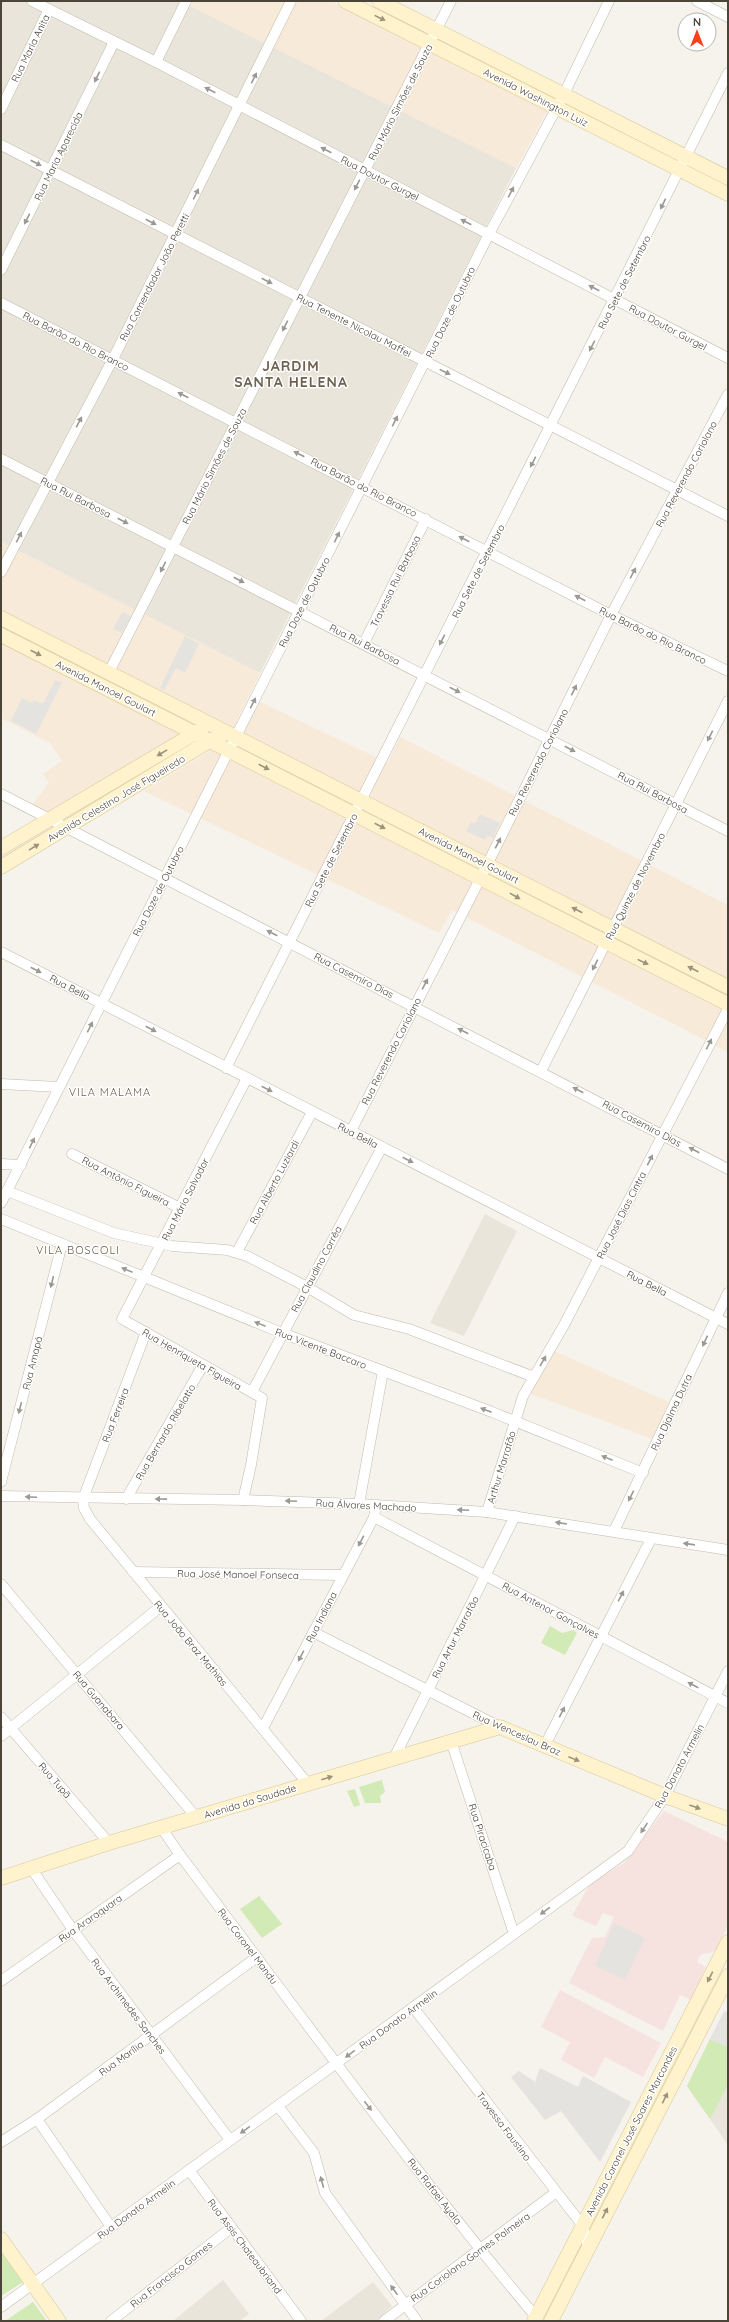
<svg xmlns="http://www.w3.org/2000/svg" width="729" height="2322" font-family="Quicksand,sans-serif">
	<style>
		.residential { fill: #eae5da }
		.commercial { fill: #f7ead8 }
		.medical { fill: #f6e3e0 }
		.green { fill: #d2eab5 }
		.parking { fill: #e5e3e0 }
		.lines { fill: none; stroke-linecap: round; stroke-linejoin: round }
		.street-casing { stroke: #c2bbae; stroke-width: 11 }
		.secondary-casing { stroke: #d6c79b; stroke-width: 15 }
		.street { stroke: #fff; stroke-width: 10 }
		.secondary { stroke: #fff3cd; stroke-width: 14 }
		.oneway { fill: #9c937c }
		.oneway2 { fill: #9c9892 }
		.labels { text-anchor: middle; stroke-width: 3; stroke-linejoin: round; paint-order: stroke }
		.street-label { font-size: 10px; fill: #4b4439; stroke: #fff }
		.neighbourhood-label { font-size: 11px; letter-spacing: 1px; fill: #6e6250; stroke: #fff }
		.district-label { font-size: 14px; font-weight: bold; letter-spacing: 1px; fill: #6e6250; stroke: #fff }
	</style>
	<rect width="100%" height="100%" fill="#f6f3ec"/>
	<g class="residential">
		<polygon points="1,1 180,1 516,168 260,673 1,542"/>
		<polygon points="485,1214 517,1231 464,1336 430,1323"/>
		<polygon points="710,2039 728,2047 728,2145 687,2086"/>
		<polygon points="223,2280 249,2314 239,2321 173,2321"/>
		<polygon points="373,2282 392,2306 376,2321 321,2321"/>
	</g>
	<g class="commercial">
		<polygon points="180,1 331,1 549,108 516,168"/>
		<polygon points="1,542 260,673 233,729 1,611"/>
		<polygon points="1,642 185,734 49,815 32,805 49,783 43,774 62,761 50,743 1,718"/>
		<polygon points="258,701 388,763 400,737 728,905 728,981 240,734"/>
		<polygon points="213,749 728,1013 728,1052 452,910 439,933 144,791"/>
		<polygon points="554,1351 669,1402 653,1439 529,1393"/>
	</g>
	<g class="medical">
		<polygon points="664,1811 728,1842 728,1925 716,1950 710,1953 702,1954 699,1957 697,1962 706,1967 691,2000 680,1995 663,2031 569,1983 592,1938 605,1937 614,1917 603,1913 596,1926 572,1916 590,1884 624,1863"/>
		<polygon points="560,1990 661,2043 643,2077 605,2057 594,2078 561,2060 570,2042 541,2027"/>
	</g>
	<g class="green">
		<polygon points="550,1626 562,1633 573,1630 577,1633 565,1655 541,1643"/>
		<polygon points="382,1780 385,1792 380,1796 381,1803 365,1803 359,1787"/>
		<polygon points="355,1789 360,1805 354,1807 347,1791"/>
		<polygon points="259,1896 282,1924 262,1938 240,1909"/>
		<polygon points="710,2039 728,2047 728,2085 710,2119 687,2086"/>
		<polygon points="1,2251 23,2282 1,2296"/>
		<polygon points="33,2302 47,2321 5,2321"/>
	</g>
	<g class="parking">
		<polygon points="122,612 131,616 122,633 113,629"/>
		<polygon points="185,636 199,644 185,673 176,668 164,690 160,688"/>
		<polygon points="55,680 62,683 36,734 11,721 22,698 32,703 34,700 43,704"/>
		<polygon points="480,814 500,823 493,838 487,836 485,840 466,831 471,822 475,824"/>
		<polygon points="614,1923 645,1938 625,1980 595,1966"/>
		<polygon points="724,2011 728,2013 728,2047 710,2039"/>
		<polygon points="540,2068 578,2087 583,2076 631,2102 600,2162 561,2111 545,2120 511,2077 519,2071 535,2082"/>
	</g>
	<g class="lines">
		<g class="street-casing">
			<g id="street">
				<polyline points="32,1 156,62 728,358"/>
				<polyline points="697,1 728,17"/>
				<polyline points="156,62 186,1"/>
				<polyline points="1,109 49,9"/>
				<polyline points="1,145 728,516"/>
				<polyline points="1,270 114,42"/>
				<polyline points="1,303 611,615 728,671"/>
				<polyline points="1,459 728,831"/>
				<polyline points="1,572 113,359 291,1"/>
				<polyline points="364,643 426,519"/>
				<polyline points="108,674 451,1"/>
				<polyline points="1,794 728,1169"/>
				<polyline points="1,952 728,1324"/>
				<polyline points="226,1068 728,73"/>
				<polyline points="541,1071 728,701"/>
				<polyline points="1,1084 59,1087"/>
				<polyline points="351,1131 481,877 611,615 728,394"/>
				<polyline points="72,1154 180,1208"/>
				<polyline points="1,1164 21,1165"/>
				<polyline points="7,1191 114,1233 172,1246 227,1250 247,1256 307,1287 354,1315 409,1329 534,1377"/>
				<polyline points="1,1203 489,234 563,96 609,1"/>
				<polyline points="1,1219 282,1333 492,1412 643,1473"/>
				<polyline points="237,1252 312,1112"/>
				<polyline points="146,1332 83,1499 84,1508 90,1519 308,1784"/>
				<polyline points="252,1392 382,1147"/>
				<polyline points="1,1482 62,1244"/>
				<polyline points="1,1496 243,1500 359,1504 487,1512 728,1550"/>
				<polyline points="126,1499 203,1365"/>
				<polyline points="243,1500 251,1465 262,1398 122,1319 247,1078"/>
				<polyline points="359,1504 383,1371"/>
				<polyline points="487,1512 523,1396 564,1325 728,1009"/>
				<polyline points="374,1517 728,1703"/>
				<polyline points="614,1531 728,1293"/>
				<polyline points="133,1572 342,1575"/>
				<polyline points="1,1584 196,1817"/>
				<polyline points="313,1632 500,1727"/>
				<polyline points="1,1717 109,1843"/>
				<polyline points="263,1728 374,1517 375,1511"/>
				<polyline points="1,1736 160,1607"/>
				<polyline points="451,1741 514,1934"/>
				<polyline points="544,1747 651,1539"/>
				<polyline points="394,1758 515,1516"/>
				<path d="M161 1827 180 1855C297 2010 411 2168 536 2317"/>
				<polyline points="31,1868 73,1930 230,2140"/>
				<polyline points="1,1981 180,1855"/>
				<polyline points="413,2007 583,2226 588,2248"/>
				<polyline points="278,2106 314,2153 325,2193 417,2321"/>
				<polyline points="37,2119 111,2227"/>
				<polyline points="1,2142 37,2119 257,1957"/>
				<polyline points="189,2170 301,2321"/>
				<polyline points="1,2307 628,1851 665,1796 728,1671"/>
				<polyline points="111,2321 231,2228"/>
				<polyline points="384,2321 555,2193"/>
			</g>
		</g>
		<g class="secondary-casing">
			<g id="secondary">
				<polyline points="345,1 728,194"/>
				<polyline points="379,1 728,178"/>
				<polyline points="1,618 728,987"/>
				<polyline points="1,635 728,1004"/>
				<polyline points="1,848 202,729"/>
				<polyline points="1,867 211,740 219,740"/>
				<polyline points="1,1878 109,1843 500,1727 665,1796 728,1819"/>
				<polyline points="1,2239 59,2321"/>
				<polyline points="534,2321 728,1942"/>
				<polyline points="551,2321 728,1976"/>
			</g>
		</g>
		<use href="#street" class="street"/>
		<use href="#secondary" class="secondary"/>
	</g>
	<defs><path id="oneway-solid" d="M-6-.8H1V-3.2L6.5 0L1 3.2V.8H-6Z"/></defs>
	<g class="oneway">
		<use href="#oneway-solid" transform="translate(380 18) rotate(26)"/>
		<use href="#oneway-solid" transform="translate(36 653) rotate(27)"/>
		<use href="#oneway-solid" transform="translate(162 753) rotate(149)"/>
		<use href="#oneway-solid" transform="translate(264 767) rotate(27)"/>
		<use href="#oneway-solid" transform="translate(380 826) rotate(27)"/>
		<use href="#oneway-solid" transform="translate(34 847) rotate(-31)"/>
		<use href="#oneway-solid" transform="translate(515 896) rotate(29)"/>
		<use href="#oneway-solid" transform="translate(577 910) rotate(-153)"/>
		<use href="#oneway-solid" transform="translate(643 962) rotate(26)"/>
		<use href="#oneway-solid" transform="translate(693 969) rotate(-153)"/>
		<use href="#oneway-solid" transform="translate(574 1759) rotate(22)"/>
		<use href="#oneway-solid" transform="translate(327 1778) rotate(-17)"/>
		<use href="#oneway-solid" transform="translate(695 1807) rotate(20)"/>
		<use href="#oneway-solid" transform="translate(710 1977) rotate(117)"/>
		<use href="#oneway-solid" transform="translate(665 2098) rotate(-63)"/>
		<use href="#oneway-solid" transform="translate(605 2213) rotate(-63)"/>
	</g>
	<g class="oneway2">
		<use href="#oneway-solid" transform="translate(97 77) rotate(116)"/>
		<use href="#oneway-solid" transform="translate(254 78) rotate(-64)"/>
		<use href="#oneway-solid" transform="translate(210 90) rotate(-153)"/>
		<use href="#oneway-solid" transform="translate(326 150) rotate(-153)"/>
		<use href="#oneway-solid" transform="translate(36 163) rotate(27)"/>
		<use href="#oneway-solid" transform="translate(357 185) rotate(117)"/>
		<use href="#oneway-solid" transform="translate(511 192) rotate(-62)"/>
		<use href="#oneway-solid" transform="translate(196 194) rotate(-64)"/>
		<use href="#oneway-solid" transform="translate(663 204) rotate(116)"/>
		<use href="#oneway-solid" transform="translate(27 219) rotate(117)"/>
		<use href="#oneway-solid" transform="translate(151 222) rotate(27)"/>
		<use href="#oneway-solid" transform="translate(466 222) rotate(-153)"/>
		<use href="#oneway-solid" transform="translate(267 281) rotate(27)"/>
		<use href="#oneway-solid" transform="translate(594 288) rotate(-153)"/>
		<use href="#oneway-solid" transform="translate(285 326) rotate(117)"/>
		<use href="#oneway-solid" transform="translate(592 346) rotate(117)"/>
		<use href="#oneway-solid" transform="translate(445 372) rotate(26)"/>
		<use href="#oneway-solid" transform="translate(183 395) rotate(-153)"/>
		<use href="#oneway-solid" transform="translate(395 421) rotate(-63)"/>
		<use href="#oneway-solid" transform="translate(79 422) rotate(-62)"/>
		<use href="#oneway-solid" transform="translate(299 454) rotate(-153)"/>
		<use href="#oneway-solid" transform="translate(533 462) rotate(117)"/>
		<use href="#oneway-solid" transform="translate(123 521) rotate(27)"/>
		<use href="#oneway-solid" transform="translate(19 537) rotate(-63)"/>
		<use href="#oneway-solid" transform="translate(337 537) rotate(-64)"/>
		<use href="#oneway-solid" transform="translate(464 539) rotate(-153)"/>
		<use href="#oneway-solid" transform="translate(163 567) rotate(117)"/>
		<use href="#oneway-solid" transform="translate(633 573) rotate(-62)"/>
		<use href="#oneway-solid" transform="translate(239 580) rotate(27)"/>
		<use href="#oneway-solid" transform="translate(580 598) rotate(-153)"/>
		<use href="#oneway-solid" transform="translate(442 640) rotate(117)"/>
		<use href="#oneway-solid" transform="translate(455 690) rotate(27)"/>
		<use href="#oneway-solid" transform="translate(574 690) rotate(-64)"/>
		<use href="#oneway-solid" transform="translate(253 703) rotate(-63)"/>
		<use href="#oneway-solid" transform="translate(710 736) rotate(117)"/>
		<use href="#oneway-solid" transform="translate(570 749) rotate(28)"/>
		<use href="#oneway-solid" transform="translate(498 843) rotate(-63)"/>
		<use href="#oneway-solid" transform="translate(272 933) rotate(-153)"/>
		<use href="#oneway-solid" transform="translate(595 965) rotate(117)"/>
		<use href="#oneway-solid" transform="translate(36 970) rotate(27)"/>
		<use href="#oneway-solid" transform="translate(425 984) rotate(-62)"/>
		<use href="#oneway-solid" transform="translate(90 1027) rotate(-63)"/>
		<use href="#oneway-solid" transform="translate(151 1029) rotate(27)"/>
		<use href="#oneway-solid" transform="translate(463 1031) rotate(-153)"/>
		<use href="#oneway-solid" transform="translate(709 1044) rotate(-63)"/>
		<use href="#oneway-solid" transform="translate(267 1089) rotate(27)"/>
		<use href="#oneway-solid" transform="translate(578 1090) rotate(-153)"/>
		<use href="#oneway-solid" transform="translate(32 1143) rotate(-64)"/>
		<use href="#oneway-solid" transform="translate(694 1150) rotate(-152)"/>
		<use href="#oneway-solid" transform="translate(408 1160) rotate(27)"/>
		<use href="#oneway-solid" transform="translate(650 1160) rotate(-63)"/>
		<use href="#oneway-solid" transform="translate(127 1270) rotate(-158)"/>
		<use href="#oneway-solid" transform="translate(52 1282) rotate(104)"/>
		<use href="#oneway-solid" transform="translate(260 1324) rotate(-158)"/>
		<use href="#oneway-solid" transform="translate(705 1341) rotate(115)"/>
		<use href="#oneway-solid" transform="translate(543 1361) rotate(-60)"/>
		<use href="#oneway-solid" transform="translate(20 1408) rotate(104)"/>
		<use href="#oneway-solid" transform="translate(486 1410) rotate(-159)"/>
		<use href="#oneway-solid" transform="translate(607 1458) rotate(-158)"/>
		<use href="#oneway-solid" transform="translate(631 1496) rotate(117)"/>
		<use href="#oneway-solid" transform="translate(31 1497) rotate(-178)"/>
		<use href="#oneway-solid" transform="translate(161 1499) rotate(-179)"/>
		<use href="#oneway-solid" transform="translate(291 1501) rotate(-178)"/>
		<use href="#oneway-solid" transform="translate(463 1510) rotate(-177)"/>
		<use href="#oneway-solid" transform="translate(561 1523) rotate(-171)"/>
		<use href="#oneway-solid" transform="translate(361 1541) rotate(118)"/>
		<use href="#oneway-solid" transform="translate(689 1544) rotate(-172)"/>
		<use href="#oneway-solid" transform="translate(621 1596) rotate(-62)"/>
		<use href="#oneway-solid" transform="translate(301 1656) rotate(118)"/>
		<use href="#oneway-solid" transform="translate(693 1685) rotate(-152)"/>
		<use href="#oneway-solid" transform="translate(562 1712) rotate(-63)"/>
		<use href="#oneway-solid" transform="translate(644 1828) rotate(124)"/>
		<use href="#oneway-solid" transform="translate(545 1911) rotate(144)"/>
		<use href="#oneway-solid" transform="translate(350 2054) rotate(144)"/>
		<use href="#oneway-solid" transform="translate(368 2106) rotate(52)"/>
		<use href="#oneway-solid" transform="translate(245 2130) rotate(144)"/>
		<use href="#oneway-solid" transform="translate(322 2182) rotate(-105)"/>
		<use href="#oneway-solid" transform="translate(394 2290) rotate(-126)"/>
	</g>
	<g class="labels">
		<g class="street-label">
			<text transform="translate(30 48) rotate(-64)" y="4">Rua Maria Anita</text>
			<text transform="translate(536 97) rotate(27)" y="4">Avenida Washington Luiz</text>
			<text transform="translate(400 102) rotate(-63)" y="4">Rua Mário Simões de Souza</text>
			<text transform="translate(58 156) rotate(-64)" y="4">Rua Maria Aparecida</text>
			<text transform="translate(380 178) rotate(27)" y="4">Rua Doutor Gurgel</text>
			<text transform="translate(154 277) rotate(-63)" y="4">Rua Comendador João Peretti</text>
			<text transform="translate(624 282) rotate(-63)" y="4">Rua Sete de Setembro</text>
			<text transform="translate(450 312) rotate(-64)" y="4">Rua Doze de Outubro</text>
			<text transform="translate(354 325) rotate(27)" y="4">Rua Tenente Nicolau Maffei</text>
			<text transform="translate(668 327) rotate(28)" y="4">Rua Doutor Gurgel</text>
			<text transform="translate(76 341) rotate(27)" y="4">Rua Barão do Rio Branco</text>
			<text transform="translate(214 466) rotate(-63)" y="4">Rua Mário Simões de Souza</text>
			<text transform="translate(686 474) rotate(-62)" y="4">Rua Reverendo Coriolano</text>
			<text transform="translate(364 487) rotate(27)" y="4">Rua Barão do Rio Branco</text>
			<text transform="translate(76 497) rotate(27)" y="4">Rua Rui Barbosa</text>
			<text transform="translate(478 571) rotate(-63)" y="4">Rua Sete de Setembro</text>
			<text transform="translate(395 581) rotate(-64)" y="4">Travessa Rui Barbosa</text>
			<text transform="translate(304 602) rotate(-63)" y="4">Rua Doze de Outubro</text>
			<text transform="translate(653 635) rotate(26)" y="4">Rua Barão do Rio Branco</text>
			<text transform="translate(365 644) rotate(27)" y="4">Rua Rui Barbosa</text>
			<text transform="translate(106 688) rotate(27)" y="4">Avenida Manoel Goulart</text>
			<text transform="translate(538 762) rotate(-63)" y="4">Rua Reverendo Coriolano</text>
			<text transform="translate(653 792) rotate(28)" y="4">Rua Rui Barbosa</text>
			<text transform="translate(116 798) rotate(-31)" y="4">Avenida Celestino José Figueiredo</text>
			<text transform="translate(469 855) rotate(27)" y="4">Avenida Manoel Goulart</text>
			<text transform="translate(331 860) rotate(-63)" y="4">Rua Sete de Setembro</text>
			<text transform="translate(635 886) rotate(-63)" y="4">Rua Quinze de Novembro</text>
			<text transform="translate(158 891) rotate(-63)" y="4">Rua Doze de Outubro</text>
			<text transform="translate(354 975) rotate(27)" y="4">Rua Casemiro Dias</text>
			<text transform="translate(70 987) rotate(27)" y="4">Rua Bella</text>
			<text transform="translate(391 1051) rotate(-63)" y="4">Rua Reverendo Coriolano</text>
			<text transform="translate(642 1123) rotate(28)" y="4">Rua Casemiro Dias</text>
			<text transform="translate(358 1135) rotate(27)" y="4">Rua Bella</text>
			<text transform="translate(126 1181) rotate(27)" y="4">Rua Antônio Figueira</text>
			<text transform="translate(274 1182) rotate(-62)" y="4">Rua Alberto Luziardi</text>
			<text transform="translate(185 1199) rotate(-63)" y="4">Rua Mário Salvador</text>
			<text transform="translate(621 1215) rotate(-63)" y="4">Rua José Dias Cintra</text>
			<text transform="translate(316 1269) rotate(-62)" y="4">Rua Claudino Corrêa</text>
			<text transform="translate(647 1283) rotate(27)" y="4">Rua Bella</text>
			<text transform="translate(321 1348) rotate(21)" y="4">Rua Vicente Baccaro</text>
			<text transform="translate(192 1359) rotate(30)" y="4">Rua Henriqueta Figueira</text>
			<text transform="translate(32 1363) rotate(-76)" y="4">Rua Amapá</text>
			<text transform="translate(671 1412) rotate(-65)" y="4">Rua Djalma Dutra</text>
			<text transform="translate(115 1415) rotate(-69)" y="4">Rua Ferreira</text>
			<text transform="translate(165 1432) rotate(-60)" y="4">Rua Bernardo Ribelatto</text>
			<text transform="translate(501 1467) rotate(-73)" y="4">Arthur Marrafão</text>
			<text transform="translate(366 1505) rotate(3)" y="4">Rua Álvares Machado</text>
			<text transform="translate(238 1574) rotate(1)" y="4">Rua José Manoel Fonseca</text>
			<text transform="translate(551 1610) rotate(28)" y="4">Rua Antenor Gonçalves</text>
			<text transform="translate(321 1617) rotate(-63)" y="4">Rua Indiana</text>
			<text transform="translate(455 1637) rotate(-63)" y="4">Rua Artur Marrafão</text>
			<text transform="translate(191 1643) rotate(50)" y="4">Rua João Braz Mathias</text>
			<text transform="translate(99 1700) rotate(50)" y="4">Rua Guanabara</text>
			<text transform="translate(517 1733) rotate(24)" y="4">Rua Wenceslau Braz</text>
			<text transform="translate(679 1766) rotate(-62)" y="4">Rua Donato Armelin</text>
			<text transform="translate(55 1780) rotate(49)" y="4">Rua Tupã</text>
			<text transform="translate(250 1801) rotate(-17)" y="4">Avenida da Saudade</text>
			<text transform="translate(483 1837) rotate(72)" y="4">Rua Piracicaba</text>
			<text transform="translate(90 1918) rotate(-35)" y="4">Rua Araraquara</text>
			<text transform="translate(248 1946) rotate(53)" y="4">Rua Coronel Mandu</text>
			<text transform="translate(129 2006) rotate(53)" y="4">Rua Archimedes Sanches</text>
			<text transform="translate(398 2019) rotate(-36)" y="4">Rua Donato Armelin</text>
			<text transform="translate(121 2058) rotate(-36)" y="4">Rua Marília</text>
			<text transform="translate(504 2126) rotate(53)" y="4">Travessa Faustino</text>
			<text transform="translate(631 2131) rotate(-63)" y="4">Avenida Coronel José Soares Marcondes</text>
			<text transform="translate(435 2191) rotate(52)" y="4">Rua Rafael Ayala</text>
			<text transform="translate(136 2209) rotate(-36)" y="4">Rua Donato Armelin</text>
			<text transform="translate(245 2246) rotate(53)" y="4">Rua Assis Chateaubriand</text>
			<text transform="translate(470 2257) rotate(-36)" y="4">Rua Coriolano Gomes Palmeira</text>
			<text transform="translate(171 2274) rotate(-38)" y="4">Rua Francisco Gomes</text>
		</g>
		<g class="neighbourhood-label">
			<text x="110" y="1096">VILA MALAMA</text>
			<text x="78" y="1254">VILA BOSCOLI</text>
		</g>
		<g class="district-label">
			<text x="291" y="371">JARDIM<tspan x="291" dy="16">SANTA HELENA</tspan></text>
		</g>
	</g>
	<rect width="729" height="2322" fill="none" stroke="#4b4439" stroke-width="4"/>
	<g transform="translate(697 32)"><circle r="19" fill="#ffffff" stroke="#b7b4b0"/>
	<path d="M0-3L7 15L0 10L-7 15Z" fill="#fc3f1d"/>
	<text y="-6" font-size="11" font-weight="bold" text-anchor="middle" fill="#4b4439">N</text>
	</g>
</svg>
